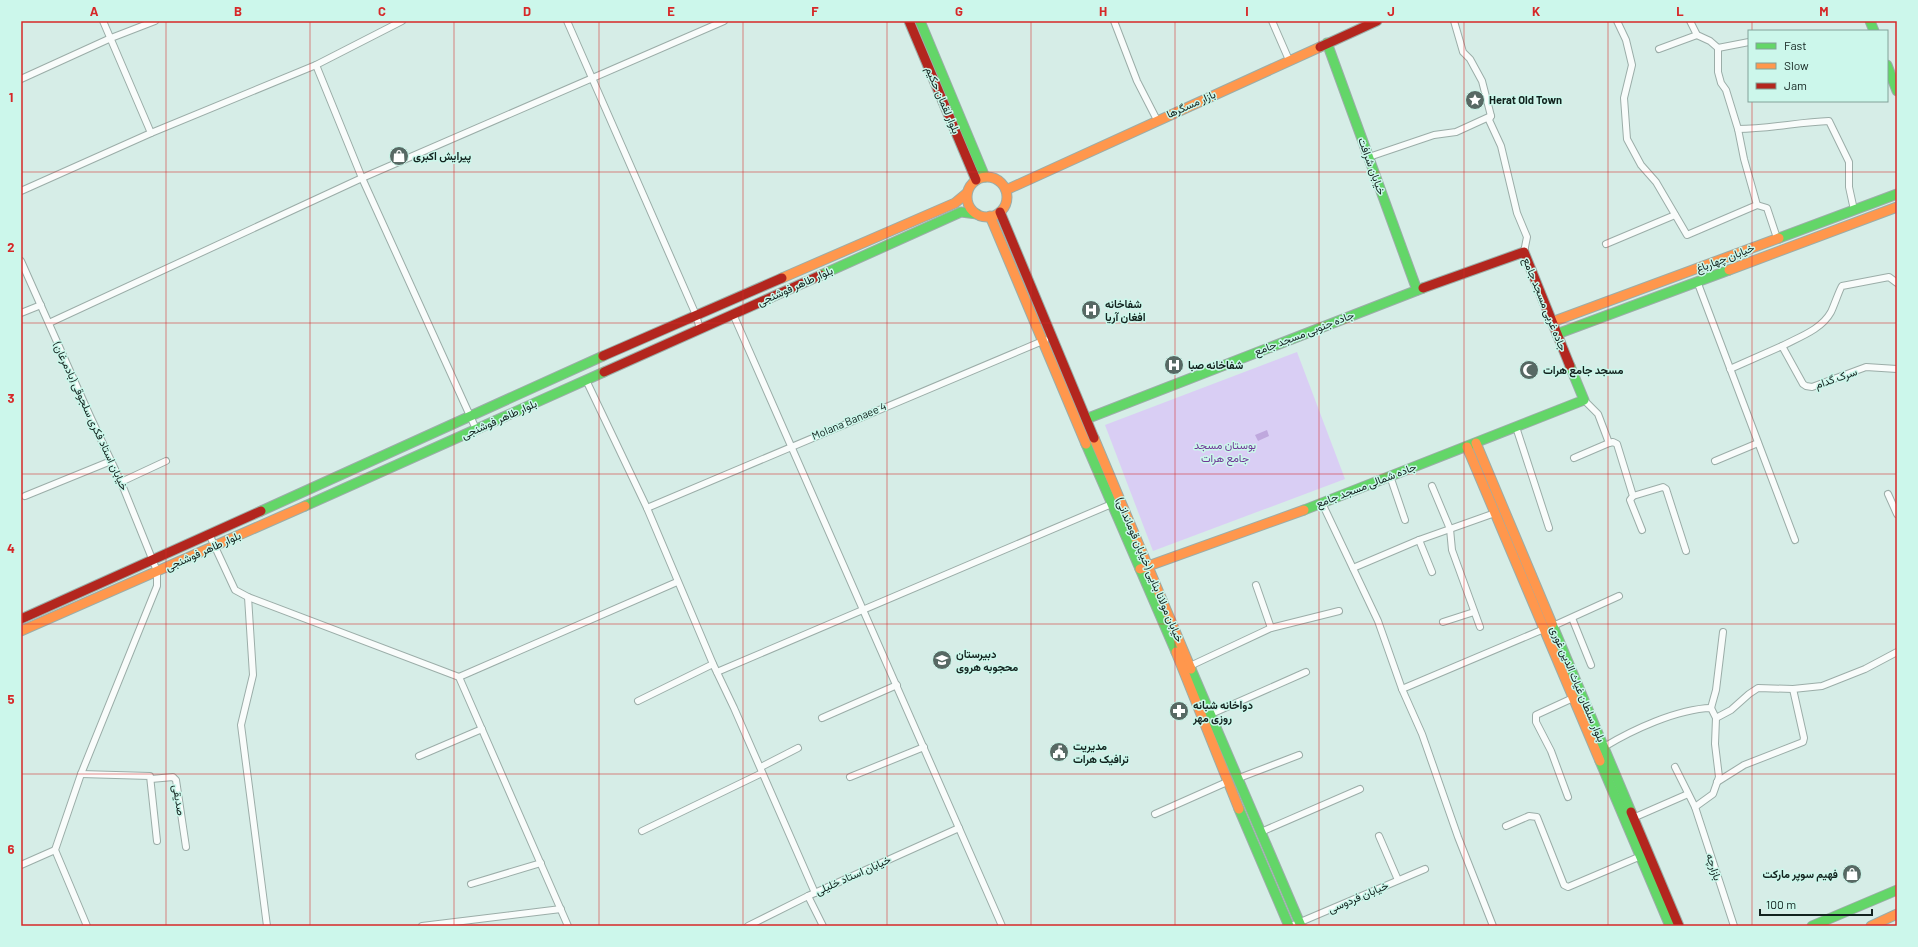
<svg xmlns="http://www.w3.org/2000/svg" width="1918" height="947" font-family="Barlow,Vazirmatn,sans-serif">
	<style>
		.green { fill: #d9cef4 }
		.water { fill: #bfa8dd }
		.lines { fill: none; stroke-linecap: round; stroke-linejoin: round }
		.street-casing { stroke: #9bada8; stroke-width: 8 }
		.fast-casing { stroke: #9bada8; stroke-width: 11 }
		.slow-casing { stroke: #9bada8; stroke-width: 11 }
		.jam-casing { stroke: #9bada8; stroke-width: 11 }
		.street { stroke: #f9fcfb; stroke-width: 6 }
		.fast { stroke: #63d668; stroke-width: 9 }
		.slow { stroke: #ff974d; stroke-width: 9 }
		.jam { stroke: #b3261e; stroke-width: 9 }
		.grid { fill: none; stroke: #d62828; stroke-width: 1; stroke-opacity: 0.55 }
		.labels { text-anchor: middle; stroke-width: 3; stroke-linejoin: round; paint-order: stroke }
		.street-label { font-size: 11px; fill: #12221e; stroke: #ccf7eb }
		.poi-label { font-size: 11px; font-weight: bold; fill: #12221e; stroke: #ccf7eb; text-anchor: start }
		.park-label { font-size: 11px; fill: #6f3996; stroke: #ccf7eb }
		.neatline { fill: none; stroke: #d62828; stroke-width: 1.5 }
		.grid-label { font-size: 13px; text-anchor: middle; font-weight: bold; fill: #d62828 }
	</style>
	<rect width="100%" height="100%" fill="#d6ede7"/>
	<polygon class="green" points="1297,352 1345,479 1153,551 1105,425"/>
	<polygon class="water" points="1267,430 1269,436 1258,441 1255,435"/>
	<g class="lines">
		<g class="street-casing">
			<g id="street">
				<polyline points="103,21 151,133"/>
				<polyline points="567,21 696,315 700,329"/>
				<polyline points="1114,21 1137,81 1157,120"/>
				<polyline points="1272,21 1289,60"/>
				<polyline points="1454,21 1463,52 1470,59 1482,81 1491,116 1489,120 1501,146 1517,213 1527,237 1524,252"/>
				<polyline points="1617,21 1626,40 1632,65 1624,98 1627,139 1641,165 1656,182 1687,235 1757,205 1767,208 1777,238"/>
				<polyline points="1690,21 1697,35 1710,41 1718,48 1718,72 1721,83 1726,90 1738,129 1744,159 1757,205"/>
				<polyline points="1718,48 1749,42"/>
				<polyline points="1659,49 1697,35"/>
				<polyline points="316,65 362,178 476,429"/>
				<polyline points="21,79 111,38 155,21"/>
				<path d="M1738 129C1769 129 1799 122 1829 121L1849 162V187L1854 210"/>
				<polyline points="1369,157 1434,135 1456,132 1491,116"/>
				<polyline points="21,191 151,133 316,65 402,21"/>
				<polyline points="1606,244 1675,215"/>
				<polyline points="21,261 90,416 121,482 157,571 157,586 81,774 55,850 87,926"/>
				<polyline points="1697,281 1795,540"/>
				<polyline points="21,313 41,305"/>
				<polyline points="733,314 1002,926"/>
				<polyline points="49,323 362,178 724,21"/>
				<path d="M1782 346C1799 337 1821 330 1831 312 1834 306 1840 288 1842 286L1889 277 1897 283"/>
				<polyline points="1730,369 1782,346 1803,384 1806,386 1812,387 1866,367 1897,369"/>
				<polyline points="586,380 647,508 713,664 734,708 815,893"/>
				<polyline points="1584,400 1598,414 1609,443"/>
				<polyline points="1516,427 1549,528"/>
				<polyline points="1574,458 1609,443 1613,442 1617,444 1633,496 1630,500 1642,530"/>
				<polyline points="1715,461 1758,443"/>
				<polyline points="1390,476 1405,520"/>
				<polyline points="121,482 166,461"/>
				<polyline points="1432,486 1450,529 1452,550 1480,627"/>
				<polyline points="1888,494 1897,514"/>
				<polyline points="25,496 111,461"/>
				<polyline points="1633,496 1663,487 1666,489 1686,551"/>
				<polyline points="1322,503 1378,621 1402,689 1422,734 1458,837 1493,926"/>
				<polyline points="647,508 1045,340"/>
				<polyline points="209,534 235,590 248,597 459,677 568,926"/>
				<polyline points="1419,540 1432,572"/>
				<polyline points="1353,568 1419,540 1495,513"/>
				<polyline points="1256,585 1271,628"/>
				<polyline points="248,597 253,675 241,725 267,926"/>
				<polyline points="1572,618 1591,665"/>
				<polyline points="1443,622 1474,612"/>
				<polyline points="1553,626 1619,596"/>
				<polyline points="1190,666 1271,628 1339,611"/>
				<polyline points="717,672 1114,503"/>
				<polyline points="459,677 677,582"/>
				<polyline points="1402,689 1544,629"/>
				<polyline points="638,701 713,664"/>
				<polyline points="1711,708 1716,690 1723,632"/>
				<polyline points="1211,714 1306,672"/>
				<polyline points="822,718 897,685"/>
				<path d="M1604 747C1632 730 1677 709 1711 708L1716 718"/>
				<polyline points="419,756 482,729"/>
				<polyline points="761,767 798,748"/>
				<polyline points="1675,767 1695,807 1734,926"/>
				<polyline points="81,774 150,776 157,841"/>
				<polyline points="850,777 924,747"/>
				<polyline points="1239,778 1299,755"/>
				<polyline points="151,779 173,777 176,780 186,847"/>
				<polyline points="1717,782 1744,765 1803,742 1804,738 1793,689"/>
				<polyline points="1568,797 1551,751 1536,722 1536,715 1573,698"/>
				<polyline points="1695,807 1713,794 1719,777 1715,744 1716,718 1731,710 1749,694 1758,688 1793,689 1822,686 1865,669 1897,652"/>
				<polyline points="1155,814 1227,782"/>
				<polyline points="1633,818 1688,794"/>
				<polyline points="1506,826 1529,816 1537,817 1564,885 1568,887 1641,856"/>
				<polyline points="642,831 762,773"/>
				<polyline points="1261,832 1360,789"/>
				<polyline points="1379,836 1398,880"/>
				<polyline points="21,865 55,850"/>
				<polyline points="471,884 541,863"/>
				<polyline points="808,896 823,926"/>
				<polyline points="422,926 561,909"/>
				<polyline points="748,926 808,896 959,828"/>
				<polyline points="1291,926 1425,869"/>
			</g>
		</g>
		<g class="fast-casing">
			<g id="fast">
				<polyline points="920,21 985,177"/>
				<polyline points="1870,21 1874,31"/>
				<polyline points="1327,43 1417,290"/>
				<polyline points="1887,65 1897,91"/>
				<polyline points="1779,238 1897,194"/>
				<polyline points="821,275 961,212 977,214"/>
				<polyline points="1557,334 1729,270"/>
				<polyline points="1086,419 1423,288"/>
				<polyline points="1086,444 1176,652"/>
				<polyline points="305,506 604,372"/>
				<polyline points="1304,510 1584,400 1570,366"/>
				<polyline points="261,511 603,356"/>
				<polyline points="1552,624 1631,812"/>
				<polyline points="1191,669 1301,926"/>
				<polyline points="1600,761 1670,926"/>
				<polyline points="1239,809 1289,926"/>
				<polyline points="1812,926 1897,890"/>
			</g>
		</g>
		<g class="slow-casing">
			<g id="slow">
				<circle cx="987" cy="197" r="20"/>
				<polyline points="1006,190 1320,47"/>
				<polyline points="990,216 1086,444"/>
				<polyline points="1729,270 1897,207"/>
				<polyline points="782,278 955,203 967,193"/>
				<polyline points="1552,322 1779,238"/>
				<polyline points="1094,438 1191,669"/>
				<polyline points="1476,443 1552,624"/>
				<polyline points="1467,447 1600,761"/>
				<polyline points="1140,569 1304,510"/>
				<polyline points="21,631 305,506"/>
				<polyline points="1176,652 1239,809"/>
				<polyline points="1871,926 1897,914"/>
			</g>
		</g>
		<g class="jam-casing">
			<g id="jam">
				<polyline points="909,21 976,180"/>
				<polyline points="1320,47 1377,21"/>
				<polyline points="1000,212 1094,438"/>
				<polyline points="1423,288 1524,252 1570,366"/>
				<polyline points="603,356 782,278"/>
				<polyline points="604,372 821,275"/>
				<polyline points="21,619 261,511"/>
				<polyline points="1631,812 1679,926"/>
			</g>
		</g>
		<use href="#street" class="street"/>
		<use href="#fast" class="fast"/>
		<use href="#slow" class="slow"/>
		<use href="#jam" class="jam"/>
	</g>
	<path class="grid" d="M166 21V926M310 21V926M454 21V926M599 21V926M743 21V926M887 21V926M1031 21V926M1175 21V926M1319 21V926M1464 21V926M1608 21V926M1752 21V31M1752 101V926M21 172H1897M21 323H1897M21 474H1897M21 624H1897M21 774H1897"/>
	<defs>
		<g id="sight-disc" transform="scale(1)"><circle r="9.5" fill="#576964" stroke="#ccf7eb"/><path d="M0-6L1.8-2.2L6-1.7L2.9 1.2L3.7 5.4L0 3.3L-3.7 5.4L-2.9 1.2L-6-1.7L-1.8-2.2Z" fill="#fff"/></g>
		<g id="shop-disc" transform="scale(1)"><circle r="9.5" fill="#576964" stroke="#ccf7eb"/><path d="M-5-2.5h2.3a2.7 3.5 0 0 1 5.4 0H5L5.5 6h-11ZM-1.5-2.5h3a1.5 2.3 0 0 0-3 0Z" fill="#fff"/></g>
		<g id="hospital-disc" transform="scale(1)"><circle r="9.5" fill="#576964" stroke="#ccf7eb"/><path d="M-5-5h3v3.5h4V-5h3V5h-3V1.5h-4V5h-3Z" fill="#fff"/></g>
		<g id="mosque-disc" transform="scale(1)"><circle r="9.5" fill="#576964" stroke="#ccf7eb"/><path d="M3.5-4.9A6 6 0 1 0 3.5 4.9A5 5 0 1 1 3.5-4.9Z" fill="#fff"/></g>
		<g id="school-disc" transform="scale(1)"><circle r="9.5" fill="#576964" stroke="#ccf7eb"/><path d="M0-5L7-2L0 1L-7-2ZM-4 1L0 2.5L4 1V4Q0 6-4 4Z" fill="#fff"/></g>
		<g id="pharmacy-disc" transform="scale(1)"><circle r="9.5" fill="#576964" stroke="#ccf7eb"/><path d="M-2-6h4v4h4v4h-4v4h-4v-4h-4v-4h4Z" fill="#fff"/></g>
		<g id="civic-disc" transform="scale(1)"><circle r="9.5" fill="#576964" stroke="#ccf7eb"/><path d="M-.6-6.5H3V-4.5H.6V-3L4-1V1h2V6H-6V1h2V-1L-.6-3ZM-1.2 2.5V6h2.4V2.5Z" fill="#fff"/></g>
	</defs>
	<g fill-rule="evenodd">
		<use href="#sight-disc" x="1475" y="100"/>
		<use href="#shop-disc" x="399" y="156"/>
		<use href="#hospital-disc" x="1091" y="310"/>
		<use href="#hospital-disc" x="1174" y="365"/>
		<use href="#mosque-disc" x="1529" y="370"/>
		<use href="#school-disc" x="942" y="660"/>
		<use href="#pharmacy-disc" x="1179" y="711"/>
		<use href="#civic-disc" x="1059" y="752"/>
		<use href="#shop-disc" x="1852" y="874"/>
	</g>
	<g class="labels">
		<g class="street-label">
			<text transform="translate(943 100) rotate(67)" y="4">بلوار لقمان حکیم</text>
			<text transform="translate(1191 104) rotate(-24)" y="4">بازار مسگرها</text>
			<text transform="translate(1372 166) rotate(70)" y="4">خیابان شرافت</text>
			<text transform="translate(1725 258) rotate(-21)" y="4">خیابان چهارباغ</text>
			<text transform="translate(795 286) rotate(-24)" y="4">بلوار طاهر فوشنجی</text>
			<text transform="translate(1545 304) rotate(68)" y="4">جاده غربی مسجد جامع</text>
			<text transform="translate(1304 333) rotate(-21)" y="4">جاده جنوبی مسجد جامع</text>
			<text transform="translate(1836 378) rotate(-19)" y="4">سرک گدام</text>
			<text transform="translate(91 416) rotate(65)" y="4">خیابان استاد فکری سلجوقی (بادمرغان)</text>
			<text transform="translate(499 419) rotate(-24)" y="4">بلوار طاهر فوشنجی</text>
			<text transform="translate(849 421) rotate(-23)" y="4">Molana Banaee 4</text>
			<text transform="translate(1366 485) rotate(-21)" y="4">جاده شمالی مسجد جامع</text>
			<text transform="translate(203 551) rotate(-24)" y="4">بلوار طاهر فوشنجی</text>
			<text transform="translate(1150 570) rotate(67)" y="4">خیابان مولانا بنایی (خیابان قوماندانی)</text>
			<text transform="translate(1578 684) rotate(67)" y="4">بلوار سلطان غیاث الدین غوری</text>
			<text transform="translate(179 800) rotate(81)" y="4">صدیقی</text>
			<text transform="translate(1714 867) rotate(72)" y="4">بازارچه</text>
			<text transform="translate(853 875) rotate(-24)" y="4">خیابان استاد خلیلی</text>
			<text transform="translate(1358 897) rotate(-23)" y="4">خیابان فردوسی</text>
		</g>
		<g class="poi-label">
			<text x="1489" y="104">Herat Old Town</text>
			<text x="413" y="160">پیرایش اکبری</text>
			<text x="1105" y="308">شفاخانه<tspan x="1105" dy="13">افغان آریا</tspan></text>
			<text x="1188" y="369">شفاخانه صبا</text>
			<text x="1543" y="374">مسجد جامع هرات</text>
			<text x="956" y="658">دبیرستان<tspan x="956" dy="13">محجوبه هروی</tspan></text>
			<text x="1193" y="709">دواخانه شبانه<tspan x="1193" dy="13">روزی مهر</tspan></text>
			<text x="1073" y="750">مدیریت<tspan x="1073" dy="13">ترافیک هرات</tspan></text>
			<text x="1838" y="878" text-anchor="end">فهیم سوپر مارکت</text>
		</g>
		<g class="park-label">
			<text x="1225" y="449">بوستان مسجد<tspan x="1225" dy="13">جامع هرات</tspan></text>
		</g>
	</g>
	<rect width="1918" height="947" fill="none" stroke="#ccf7eb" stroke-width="44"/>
	<rect x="1748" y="30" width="140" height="72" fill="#ccf7eb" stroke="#82a299"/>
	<rect x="1756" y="43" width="20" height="6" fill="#63d668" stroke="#82a299"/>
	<text x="1784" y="50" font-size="12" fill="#12221e">Fast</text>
	<rect x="1756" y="63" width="20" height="6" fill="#ff974d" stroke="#82a299"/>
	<text x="1784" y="70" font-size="12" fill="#12221e">Slow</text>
	<rect x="1756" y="83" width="20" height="6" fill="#b3261e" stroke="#82a299"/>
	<text x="1784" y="90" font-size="12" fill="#12221e">Jam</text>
	<path d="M1760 909v6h112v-6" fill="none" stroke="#12221e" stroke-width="2"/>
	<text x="1766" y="909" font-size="12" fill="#12221e" stroke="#ccf7eb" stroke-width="3" paint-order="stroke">100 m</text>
	<rect x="22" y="22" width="1874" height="903" class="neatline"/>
	<g class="grid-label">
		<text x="94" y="16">A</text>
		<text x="238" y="16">B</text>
		<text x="382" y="16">C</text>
		<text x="527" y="16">D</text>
		<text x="671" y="16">E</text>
		<text x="815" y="16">F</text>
		<text x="959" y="16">G</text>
		<text x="1103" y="16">H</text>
		<text x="1247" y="16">I</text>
		<text x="1391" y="16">J</text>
		<text x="1536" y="16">K</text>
		<text x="1680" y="16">L</text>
		<text x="1824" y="16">M</text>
		<text x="11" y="102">1</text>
		<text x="11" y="252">2</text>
		<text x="11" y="403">3</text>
		<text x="11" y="553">4</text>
		<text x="11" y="704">5</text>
		<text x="11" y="854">6</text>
	</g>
</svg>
